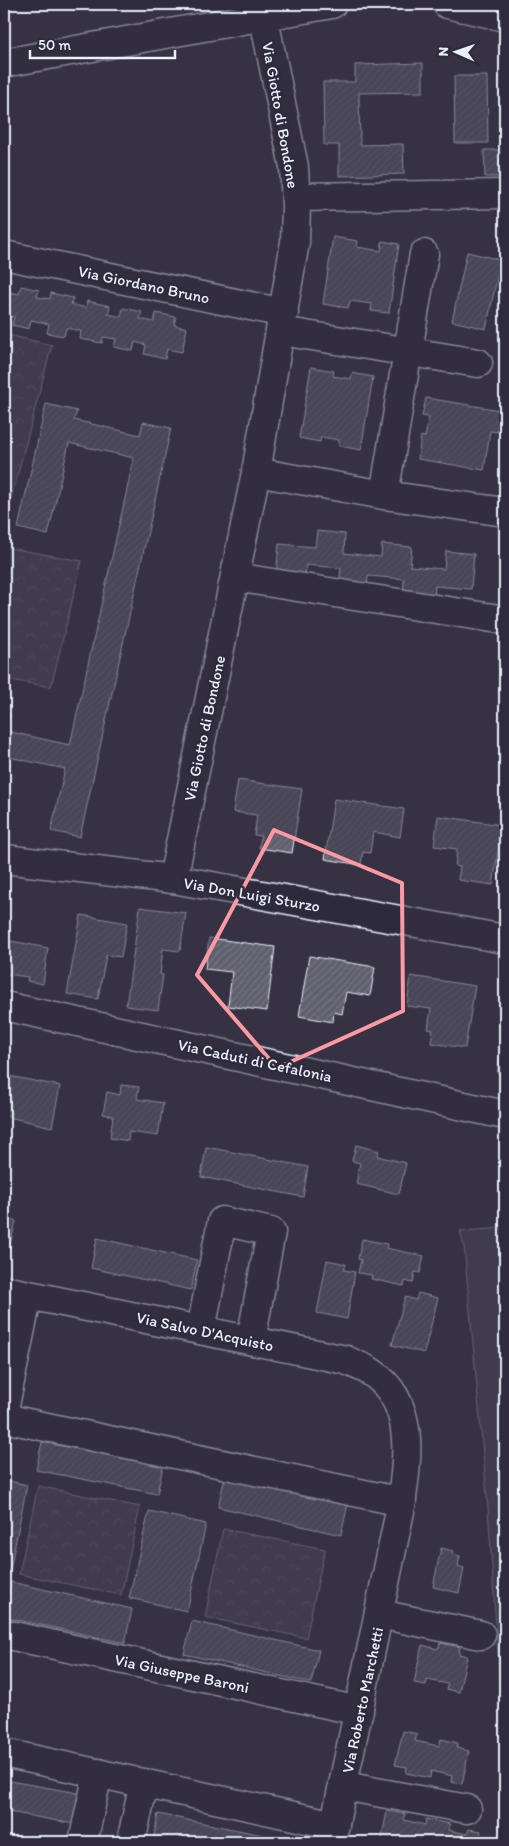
<svg xmlns="http://www.w3.org/2000/svg" width="509" height="1846" font-family="Itim,sans-serif">
	<style>
		.grass { fill: #4d4b5c; stroke: #9a9eaa }
		.forest { fill: url(#forest-crowns); stroke: #9a9eaa }
		.building { fill: url(#building-hatch); stroke: #e8f1f8 }
		.lines { fill: none; stroke-linecap: round; stroke-linejoin: round }
		.minor-casing { stroke: #e8f1f8; stroke-width: 31 }
		.minor { stroke: #2f2a3d; stroke-width: 28 }
		.marked { fill: none; stroke: #ff9aa2; stroke-width: 4; stroke-linejoin: round }
		.labels { text-anchor: middle; stroke-width: 5; stroke-linejoin: round; paint-order: stroke }
		.street-label { font-size: 16px; fill: #e8f1f8; stroke: #2f2a3d }
	</style>
	<defs>
		<pattern id="forest-crowns" width="20" height="18" patternUnits="userSpaceOnUse" patternTransform="scale(1.25)"><rect width="20" height="18" fill="#4d4b5c"/><path d="M2 6a3 3 0 1 1 6 0M12 15a3 3 0 1 1 6 0" fill="none" stroke="#676574"/></pattern>
		<pattern id="building-hatch" width="6" height="6" patternUnits="userSpaceOnUse" patternTransform="scale(1.25)"><rect width="6" height="6" fill="#605e6e"/><path d="M-1 1l2-2M0 6l6-6M5 7l2-2" fill="none" stroke="#777683"/></pattern>
	</defs>
	<rect width="100%" height="100%" fill="#363244"/>
	<filter id="ink" filterUnits="userSpaceOnUse"><feTurbulence type="fractalNoise" baseFrequency=".02" numOctaves="2"/><feDisplacementMap in="SourceGraphic" scale="10" xChannelSelector="R" yChannelSelector="G"/><feConvolveMatrix kernelMatrix="1 2 1 2 8 2 1 2 1" color-interpolation-filters="sRGB"/></filter>
	<g filter="url(#ink)">
		<g class="grass">
			<polygon points="505,1228 505,1760 488,1508 464,1246 460,1231"/>
			<polygon points="4,1309 14,1312 4,1363"/>
		</g>
		<g class="forest">
			<polygon points="4,334 52,345 4,526"/>
			<polygon points="4,547 82,561 51,687 4,679"/>
			<polygon points="38,1486 140,1507 121,1595 19,1574"/>
			<polygon points="223,1529 325,1549 306,1638 205,1617"/>
		</g>
		<g class="building">
			<polygon points="423,63 423,92 359,93 360,145 403,144 404,174 339,176 339,145 324,145 323,82 355,82 355,65"/>
			<polygon points="454,76 487,76 488,143 455,143"/>
			<polygon points="484,150 505,150 505,177 485,177"/>
			<polygon points="333,237 358,241 357,247 381,251 382,241 399,244 389,313 371,311 372,304 350,301 348,308 323,304"/>
			<polygon points="467,252 501,260 486,329 452,321"/>
			<polygon points="21,286 39,290 37,297 50,299 51,293 73,298 71,304 86,308 87,301 110,306 108,314 121,317 123,308 142,312 140,319 154,322 156,313 176,317 174,325 187,328 182,352 167,349 165,359 144,354 146,345 135,342 133,351 114,347 116,339 103,337 102,343 80,339 81,331 66,328 64,336 47,333 49,324 31,320 29,329 12,325 14,317 4,315 4,291 19,294"/>
			<polygon points="311,367 334,371 333,376 351,379 352,373 373,377 361,450 339,446 339,440 321,437 320,442 299,438"/>
			<polygon points="426,398 500,410 497,432 490,431 484,470 418,459 421,436 425,437 429,417 422,416"/>
			<polygon points="46,404 77,411 74,420 140,435 143,422 171,428 80,837 51,831 65,769 4,756 4,713 10,714 6,731 70,745 134,458 69,443 48,535 18,528"/>
			<polygon points="317,531 345,534 344,553 381,557 382,544 412,547 410,566 444,569 446,551 474,554 471,589 435,586 434,598 403,595 404,579 368,576 367,588 339,585 341,568 306,565 305,578 276,576 279,544 315,547"/>
			<polygon points="238,780 302,789 292,853 259,848 261,836 254,835 257,815 233,812"/>
			<polygon points="334,799 404,809 400,837 373,832 370,853 363,852 361,865 325,859"/>
			<polygon points="438,816 502,825 493,885 458,880 460,867 455,866 457,849 434,846"/>
			<polygon points="140,907 186,913 180,951 163,949 160,974 163,975 158,1010 126,1006"/>
			<polygon points="81,915 127,923 121,957 106,955 98,999 67,994"/>
			<polygon points="209,938 275,947 267,1011 228,1006 232,972 205,969"/>
			<polygon points="11,941 48,948 43,984 27,981 28,977 6,974"/>
			<polygon points="309,956 375,967 370,996 346,992 342,1014 334,1012 333,1022 299,1016"/>
			<polygon points="411,976 475,986 465,1048 431,1043 433,1030 428,1029 431,1009 407,1006"/>
			<polygon points="503,1040 505,1040 505,1075 497,1073"/>
			<polygon points="4,1075 60,1086 52,1127 4,1116"/>
			<polygon points="121,1085 139,1087 137,1099 163,1103 158,1136 129,1132 128,1141 110,1138 113,1116 103,1114 107,1092 120,1095"/>
			<polygon points="356,1145 379,1151 377,1156 406,1163 399,1194 356,1184 360,1163 352,1161"/>
			<polygon points="206,1147 308,1167 303,1197 201,1177"/>
			<polygon points="4,1218 16,1221 8,1253 4,1252"/>
			<polygon points="97,1238 197,1260 191,1290 91,1268"/>
			<polygon points="362,1239 387,1244 386,1248 424,1256 420,1273 415,1272 413,1283 405,1281 404,1286 371,1279 372,1275 358,1273 361,1260 358,1259"/>
			<polygon points="327,1260 346,1264 344,1270 355,1272 347,1319 317,1313"/>
			<polygon points="418,1293 438,1298 424,1353 392,1345 405,1297 416,1300"/>
			<polygon points="42,1442 163,1466 157,1494 36,1470"/>
			<polygon points="225,1477 348,1504 341,1535 218,1507"/>
			<polygon points="4,1480 27,1485 10,1570 4,1569"/>
			<polygon points="149,1511 206,1524 187,1611 129,1598"/>
			<polygon points="441,1548 453,1551 452,1554 460,1556 458,1566 464,1568 459,1593 433,1587"/>
			<polygon points="11,1582 132,1609 125,1643 4,1617"/>
			<polygon points="192,1621 319,1650 311,1683 184,1654"/>
			<polygon points="440,1643 460,1647 459,1654 467,1656 459,1692 446,1689 448,1684 427,1680 426,1685 414,1683 422,1645 438,1649"/>
			<polygon points="403,1731 417,1734 415,1741 439,1746 441,1739 458,1743 457,1748 469,1751 462,1784 451,1782 452,1776 431,1771 430,1778 406,1773 407,1767 395,1765"/>
			<polygon points="4,1780 84,1794 79,1825 4,1811"/>
			<polygon points="387,1811 405,1814 404,1820 425,1825 426,1819 450,1824 448,1830 467,1834 469,1829 481,1831 479,1842 381,1842"/>
			<polygon points="158,1814 263,1835 262,1842 153,1842"/>
		</g>
		<g class="lines">
			<g class="minor-casing">
				<g id="minor">
					<polyline points="447,4 505,17"/>
					<polyline points="4,63 332,4"/>
					<polyline points="296,197 505,194"/>
					<polyline points="4,255 284,313"/>
					<polyline points="281,331 478,363"/>
					<polyline points="256,472 384,495 505,512"/>
					<polyline points="384,495 424,254"/>
					<polyline points="235,577 505,620"/>
					<polyline points="4,859 173,879 499,938"/>
					<polyline points="173,879 256,472 295,242 296,205 294,167 261,4"/>
					<polyline points="4,1006 505,1115"/>
					<path d="M4 1290 346 1360C354 1364 363 1367 371 1372 418 1403 407 1463 400 1511L331 1842"/>
					<polyline points="201,1330 222,1221 271,1232 251,1340"/>
					<polyline points="4,1410 28,1295"/>
					<polyline points="4,1418 402,1502"/>
					<polyline points="379,1614 481,1635"/>
					<polyline points="4,1634 359,1711"/>
					<polyline points="4,1753 335,1825"/>
					<polyline points="344,1786 467,1809"/>
					<polyline points="83,1842 98,1773"/>
					<polyline points="131,1842 144,1783"/>
				</g>
			</g>
			<use href="#minor" class="minor"/>
		</g>
	</g>
	<path d="M0 0H509V1846H0ZM274 830 402 883 403 1011 277 1068 197 975Z" fill="#363244" fill-opacity=".55" fill-rule="evenodd"/>
	<path class="marked" d="M274 830 402 883 403 1011 277 1068 197 975Z"/>
	<g class="labels">
		<g class="street-label">
			<text transform="translate(281 115) rotate(80)" y="6">Via Giotto di Bondone</text>
			<text transform="translate(144 284) rotate(12)" y="6">Via Giordano Bruno</text>
			<text transform="translate(204 728) rotate(-78)" y="6">Via Giotto di Bondone</text>
			<text transform="translate(252 894) rotate(10)" y="6">Via Don Luigi Sturzo</text>
			<text transform="translate(255 1060) rotate(12)" y="6">Via Caduti di Cefalonia</text>
			<text transform="translate(205 1331) rotate(12)" y="6">Via Salvo D'Acquisto</text>
			<text transform="translate(182 1673) rotate(12)" y="6">Via Giuseppe Baroni</text>
			<text transform="translate(362 1700) rotate(-78)" y="6">Via Roberto Marchetti</text>
		</g>
	</g>
	<rect width="509" height="1846" fill="none" stroke="#2f2a3d" stroke-width="20"/>
	<rect x="10" y="10" width="489" height="1826" fill="none" stroke="#e8f1f8" stroke-width="2" filter="url(#ink)"/>
	<g transform="translate(456 52) rotate(272)" stroke="#2f2a3d" stroke-width="4" paint-order="stroke">
	<path d="M0-4L9 19L0 12L-9 19Z" fill="#e8f1f8"/>
	<text y="-8" font-size="14" font-weight="bold" text-anchor="middle" fill="#e8f1f8">N</text>
	</g>
	<path d="M30 50v8h145v-8" fill="none" stroke="#e8f1f8" stroke-width="2.5"/>
	<text x="38" y="50" font-size="15" fill="#e8f1f8" stroke="#2f2a3d" stroke-width="4" paint-order="stroke">50 m</text>
</svg>
